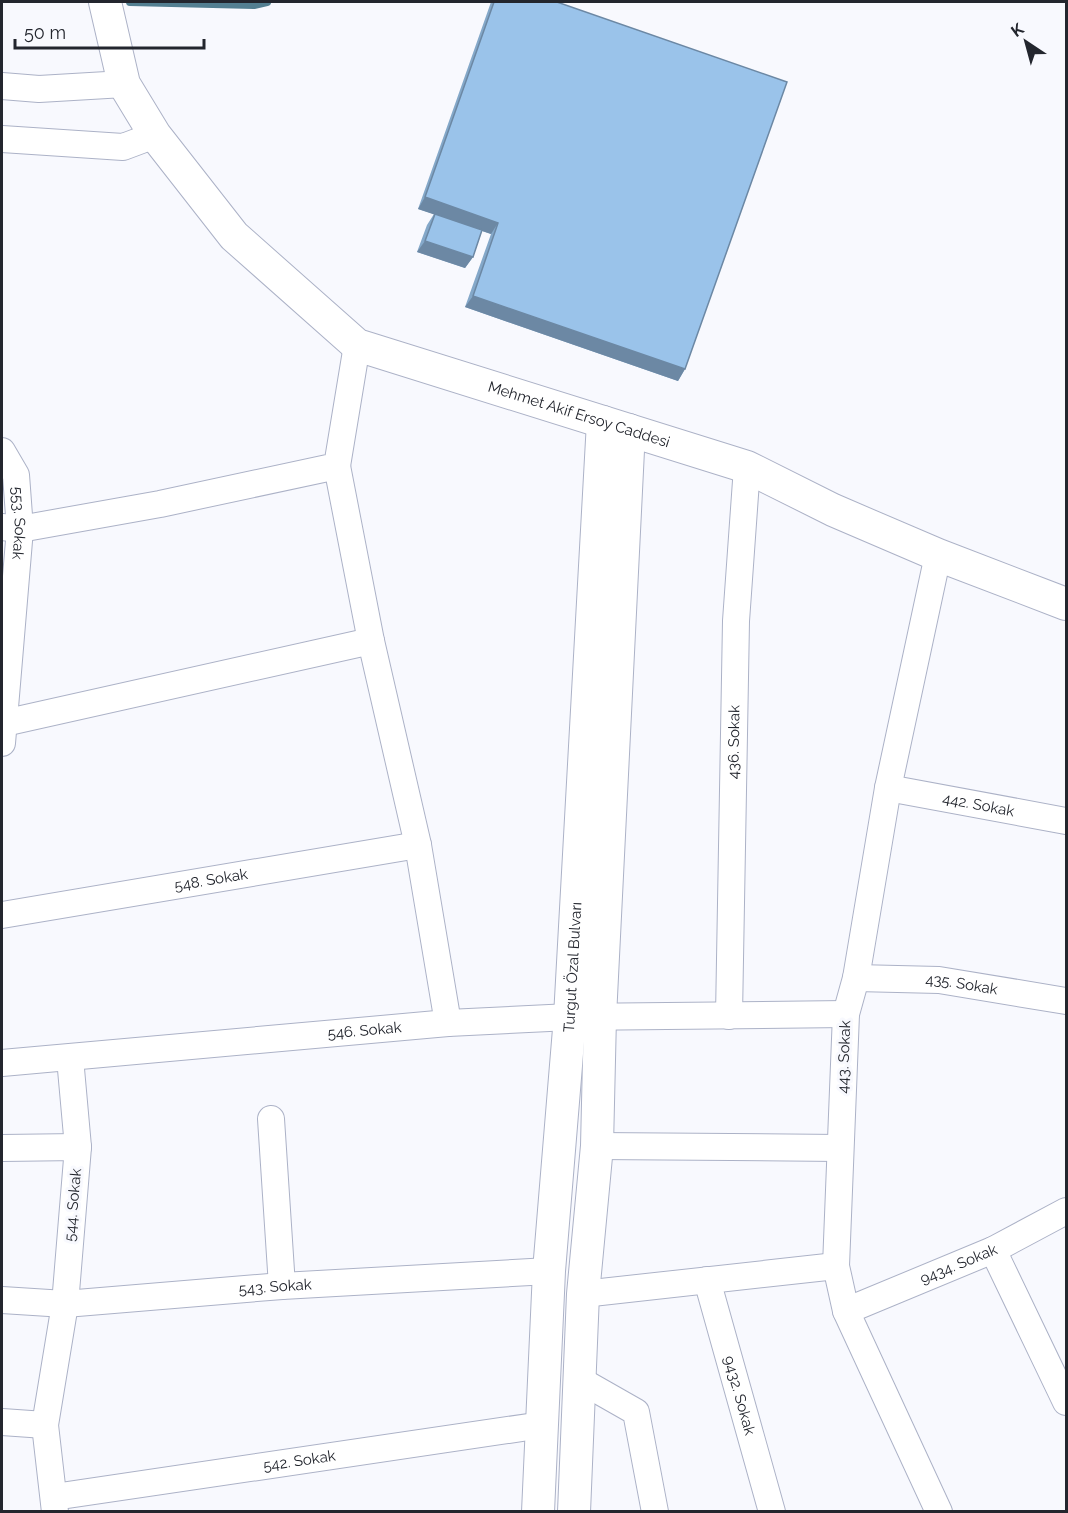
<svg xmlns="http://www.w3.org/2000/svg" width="1068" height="1513" font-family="Raleway,sans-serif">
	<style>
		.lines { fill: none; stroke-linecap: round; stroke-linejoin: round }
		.stream { stroke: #537f91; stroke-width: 8 }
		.minor-casing { stroke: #acb2c7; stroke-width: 28 }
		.tertiary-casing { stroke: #acb2c7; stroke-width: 34 }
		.minor { stroke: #fff; stroke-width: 26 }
		.tertiary { stroke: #fff; stroke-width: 32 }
		.wall { fill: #84a8c9 }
		.shaded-wall { fill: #6c88a4 }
		.building { fill: #9ac3ea; stroke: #6c88a4; stroke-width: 1.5 }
		.labels { text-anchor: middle; stroke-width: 6; stroke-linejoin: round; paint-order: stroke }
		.street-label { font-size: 15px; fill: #23262e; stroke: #f8f9fe }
	</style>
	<rect width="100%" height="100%" fill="#f8f9fe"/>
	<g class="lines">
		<polyline class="stream" points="130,2 254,5 267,2"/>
		<g class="minor-casing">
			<g id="minor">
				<polyline points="2,86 39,89 124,84"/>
				<polyline points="2,139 123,147 155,135"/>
				<path id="s1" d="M2 451 16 475 20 529 2 743"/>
				<polyline points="337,466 371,641 418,845 448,1023"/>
				<polyline points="2,527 20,529 160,504 337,466 357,345"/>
				<polyline points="938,555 888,788 856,978 846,1014 836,1266 846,1311 939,1512"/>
				<polyline points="4,723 371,641"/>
				<path id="s2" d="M888 788 1066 821"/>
				<path id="s3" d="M2 915 418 845"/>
				<path id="s4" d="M856 978 939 980 1066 1001"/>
				<path id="s5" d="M729 1016 736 621 747 467"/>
				<polyline points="70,1058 78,1147"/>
				<path id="s6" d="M2 1063 448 1023 570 1017 846 1014"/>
				<polyline points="271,1119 282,1286"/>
				<polyline points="597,1146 840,1148"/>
				<polyline points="2,1148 78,1147 65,1304 45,1425 55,1512"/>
				<polyline points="993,1250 1066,1402"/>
				<path id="s7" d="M707 1280 772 1512"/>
				<polyline points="583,1294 836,1266"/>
				<path id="s8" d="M2 1300 65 1304 282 1286 549 1271"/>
				<path id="s9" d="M846 1311 993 1250 1066 1211"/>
				<polyline points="578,1379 636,1412 655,1512"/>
				<polyline points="2,1422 45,1425"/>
				<path id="s10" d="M54 1497 542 1425"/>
			</g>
		</g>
		<g class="tertiary-casing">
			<g id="tertiary">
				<path id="s11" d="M105 2 124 84 155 135 234 236 357 345 747 467 833 510 938 555 1066 604"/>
				<path id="s12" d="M538 1512 549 1271 570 1017 603 422"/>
				<polyline points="574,1512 583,1294 597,1146 600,1017 629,430"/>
			</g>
		</g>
		<use href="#minor" class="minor"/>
		<use href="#tertiary" class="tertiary"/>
	</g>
	<polygon class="wall" points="491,2 557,2 685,369 678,381 465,307 491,234 482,231 473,257 465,268 417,252 427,225 434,214 418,209"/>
	<g class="shaded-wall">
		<polygon points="425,197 498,223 491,234 418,209"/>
		<polygon points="425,241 473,257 465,268 417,252"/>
		<polygon points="473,296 685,369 678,381 465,307"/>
	</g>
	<g class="building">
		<polygon points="494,2 557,2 787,82 685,369 473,296 498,223 425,197"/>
		<polygon points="435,214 482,230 473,257 425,241"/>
	</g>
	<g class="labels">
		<g class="street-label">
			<text dy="5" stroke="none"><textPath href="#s11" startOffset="669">Mehmet Akif Ersoy Caddesi</textPath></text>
			<text dy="5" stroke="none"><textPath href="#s1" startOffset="76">553. Sokak</textPath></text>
			<text dy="5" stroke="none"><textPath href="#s5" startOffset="274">436. Sokak</textPath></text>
			<text dy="5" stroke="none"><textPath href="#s2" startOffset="92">442. Sokak</textPath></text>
			<text dy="5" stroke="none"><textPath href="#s3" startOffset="212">548. Sokak</textPath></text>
			<text dy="5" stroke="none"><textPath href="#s12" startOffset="546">Turgut Özal Bulvarı</textPath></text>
			<text dy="5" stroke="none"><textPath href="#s4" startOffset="106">435. Sokak</textPath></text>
			<text dy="5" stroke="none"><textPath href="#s6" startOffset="364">546. Sokak</textPath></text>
			<text transform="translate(844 1057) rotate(-88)" y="5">443. Sokak</text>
			<text transform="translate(73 1205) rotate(-85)" y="5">544. Sokak</text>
			<text dy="5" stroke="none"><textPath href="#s9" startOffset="122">9434. Sokak</textPath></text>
			<text dy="5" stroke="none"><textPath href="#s8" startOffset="274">543. Sokak</textPath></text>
			<text dy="5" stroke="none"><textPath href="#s7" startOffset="120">9432. Sokak</textPath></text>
			<text dy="5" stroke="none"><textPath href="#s10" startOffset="248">542. Sokak</textPath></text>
		</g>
	</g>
	<rect width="1068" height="1513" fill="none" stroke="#23262e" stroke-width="6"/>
	<g transform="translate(1026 42) rotate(324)" stroke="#f8f9fe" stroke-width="4.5" paint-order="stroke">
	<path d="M0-4.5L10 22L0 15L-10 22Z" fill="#23262e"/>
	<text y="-9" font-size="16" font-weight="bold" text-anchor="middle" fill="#23262e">K</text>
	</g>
	<path d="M15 39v9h189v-9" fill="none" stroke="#23262e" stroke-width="3"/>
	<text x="24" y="39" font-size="18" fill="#23262e" stroke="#f8f9fe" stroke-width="4.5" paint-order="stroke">50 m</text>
</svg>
